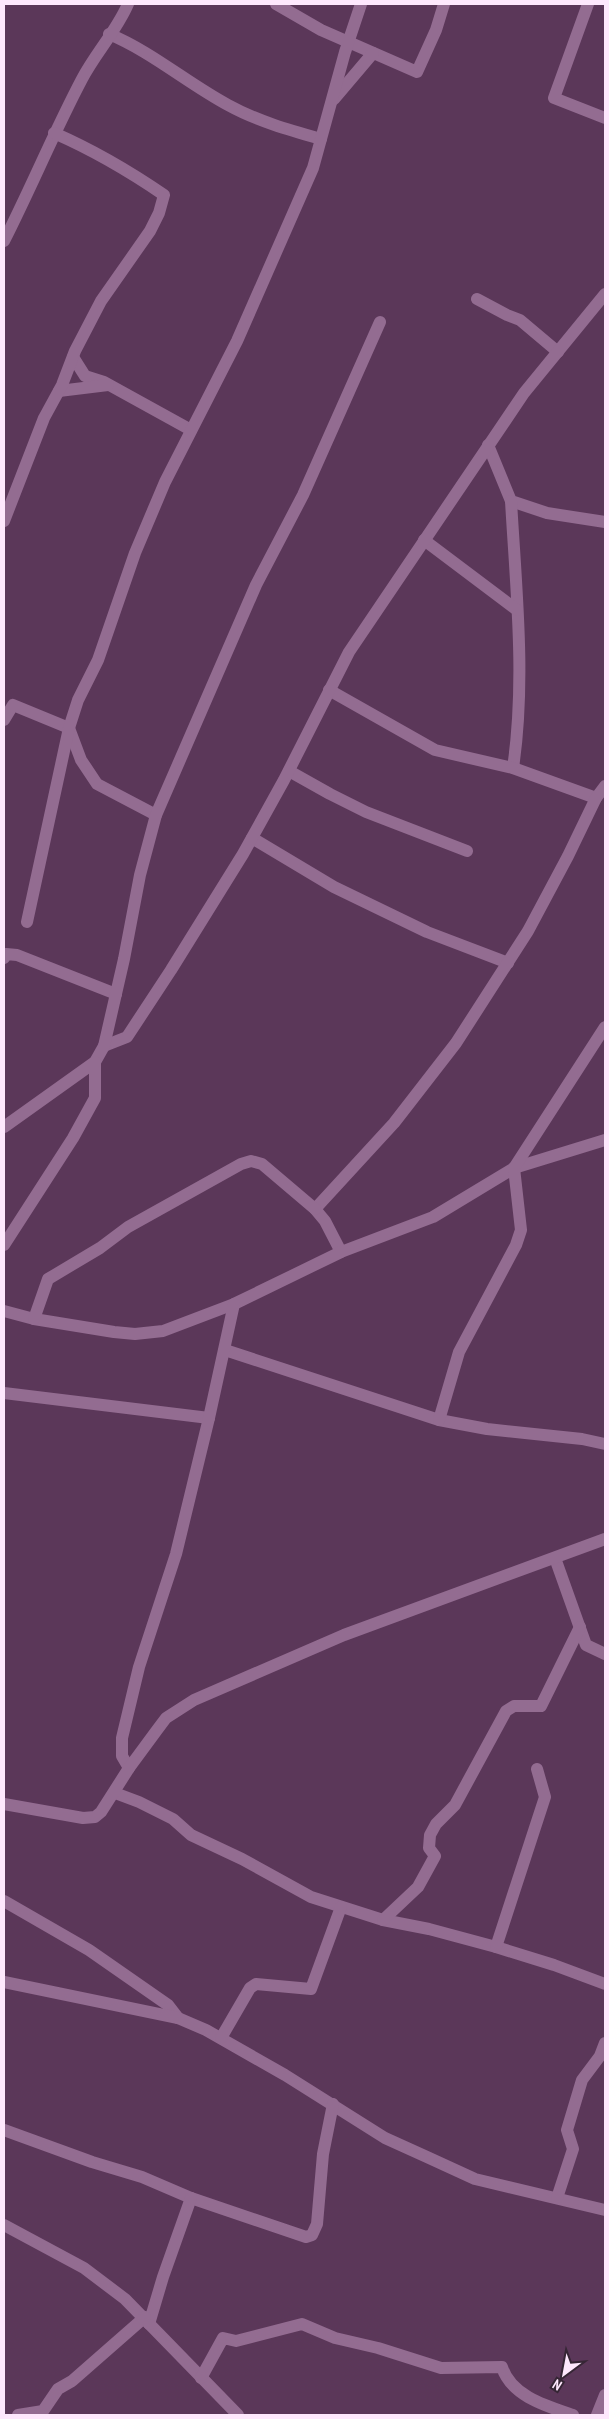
<svg xmlns="http://www.w3.org/2000/svg" width="609" height="2419" font-family="'PT Sans Narrow',sans-serif">
	<style>
		.lines { fill: none; stroke-linecap: round; stroke-linejoin: round }
		.minor { stroke: #936c91; stroke-width: 12 }
	</style>
	<rect width="100%" height="100%" fill="#5b3759"/>
	<g class="lines">
		<g class="minor">
			<polyline points="276,4 321,30 417,72 436,30 444,4"/>
			<polyline points="588,4 554,98 605,118"/>
			<path d="M109 34C152 52 187 83 228 105 257 121 289 130 321 139"/>
			<polyline points="334,99 373,53"/>
			<path d="M4 241C31 188 54 132 82 79 95 54 117 30 128 4"/>
			<polyline points="477,299 507,315 520,320 558,352"/>
			<polyline points="73,357 85,376 104,382 191,430"/>
			<polyline points="59,391 108,385"/>
			<polyline points="488,445 511,501 547,513 605,522"/>
			<path d="M511 501C516 589 526 680 513 768"/>
			<path d="M4 521 44 418 62 385 75 351 101 301 150 231 159 213 164 195C129 171 93 150 54 133"/>
			<polyline points="424,540 517,610"/>
			<polyline points="329,690 435,750 513,768 596,798"/>
			<polyline points="4,720 13,705 69,728 81,760 97,784 156,815"/>
			<polyline points="289,771 330,794 366,812 467,851"/>
			<polyline points="252,838 334,887 427,932 508,963"/>
			<polyline points="27,922 69,728 78,700 98,660 135,553 165,482 237,341 313,168 345,52 361,4"/>
			<polyline points="4,958 6,954 17,955 116,994"/>
			<polyline points="104,1046 127,1037 171,970 243,854 284,780 349,652 524,393 605,294"/>
			<polyline points="4,1127 95,1062 104,1046 124,959 140,875 156,815 256,585 303,495 380,322"/>
			<polyline points="4,1245 73,1138 95,1098 95,1062"/>
			<polyline points="341,1252 325,1221 315,1209 394,1123 456,1043 528,931 568,856 596,798 605,786"/>
			<polyline points="4,1311 34,1319 114,1332 135,1334 163,1331 234,1304 341,1252 433,1217 514,1168 605,1140"/>
			<polyline points="34,1319 48,1279 100,1248 128,1227 241,1164 251,1161 262,1164 315,1209"/>
			<polyline points="225,1350 439,1420 487,1429 582,1439 605,1444"/>
			<polyline points="4,1393 209,1418"/>
			<polyline points="439,1420 459,1352 516,1245 521,1230 514,1168 605,1027"/>
			<polyline points="555,1558 586,1645 605,1654"/>
			<polyline points="129,1768 122,1756 122,1738 139,1667 176,1554 209,1418 234,1304"/>
			<polyline points="115,1793 139,1802 173,1819 191,1835 242,1859 311,1897 383,1920 429,1929 496,1947 554,1965 605,1984"/>
			<polyline points="4,1804 83,1818 95,1817 101,1812 129,1768 157,1730 166,1718 194,1700 344,1635 605,1539"/>
			<polyline points="4,1901 89,1950 168,2005 178,2018"/>
			<polyline points="383,1920 418,1887 435,1856 429,1848 430,1835 436,1824 455,1805 506,1711 514,1706 541,1706 580,1627"/>
			<polyline points="496,1947 545,1797 537,1769"/>
			<polyline points="4,1982 178,2018 206,2030 285,2075 385,2138 427,2157 475,2179 605,2210"/>
			<polyline points="221,2038 250,1988 256,1984 311,1989 341,1907"/>
			<polyline points="4,2130 92,2162 142,2177 191,2198 306,2237 312,2235 317,2224 323,2154 333,2104"/>
			<polyline points="557,2198 573,2149 567,2130 582,2080 600,2056 605,2043"/>
			<polyline points="4,2225 84,2268 125,2299 238,2415"/>
			<polyline points="149,2324 163,2277 191,2198"/>
			<path d="M201 2378 223 2338 236 2341 302 2324 335 2338 378 2348 441 2368 502 2367C511 2396 546 2406 573 2415"/>
			<polyline points="18,2415 43,2411 58,2389 72,2381 145,2317"/>
			<polyline points="597,2415 605,2395"/>
		</g>
	</g>
	<rect width="609" height="2419" fill="none" stroke="#fee8fd" stroke-width="10"/>
	<g transform="translate(564 2374) rotate(212)" stroke="#362635" stroke-width="4" paint-order="stroke">
	<path d="M0-4L9 19L0 12L-9 19Z" fill="#fee8fd"/>
	<text y="-8" font-size="14" font-weight="bold" text-anchor="middle" fill="#fee8fd">N</text>
	</g>
</svg>
